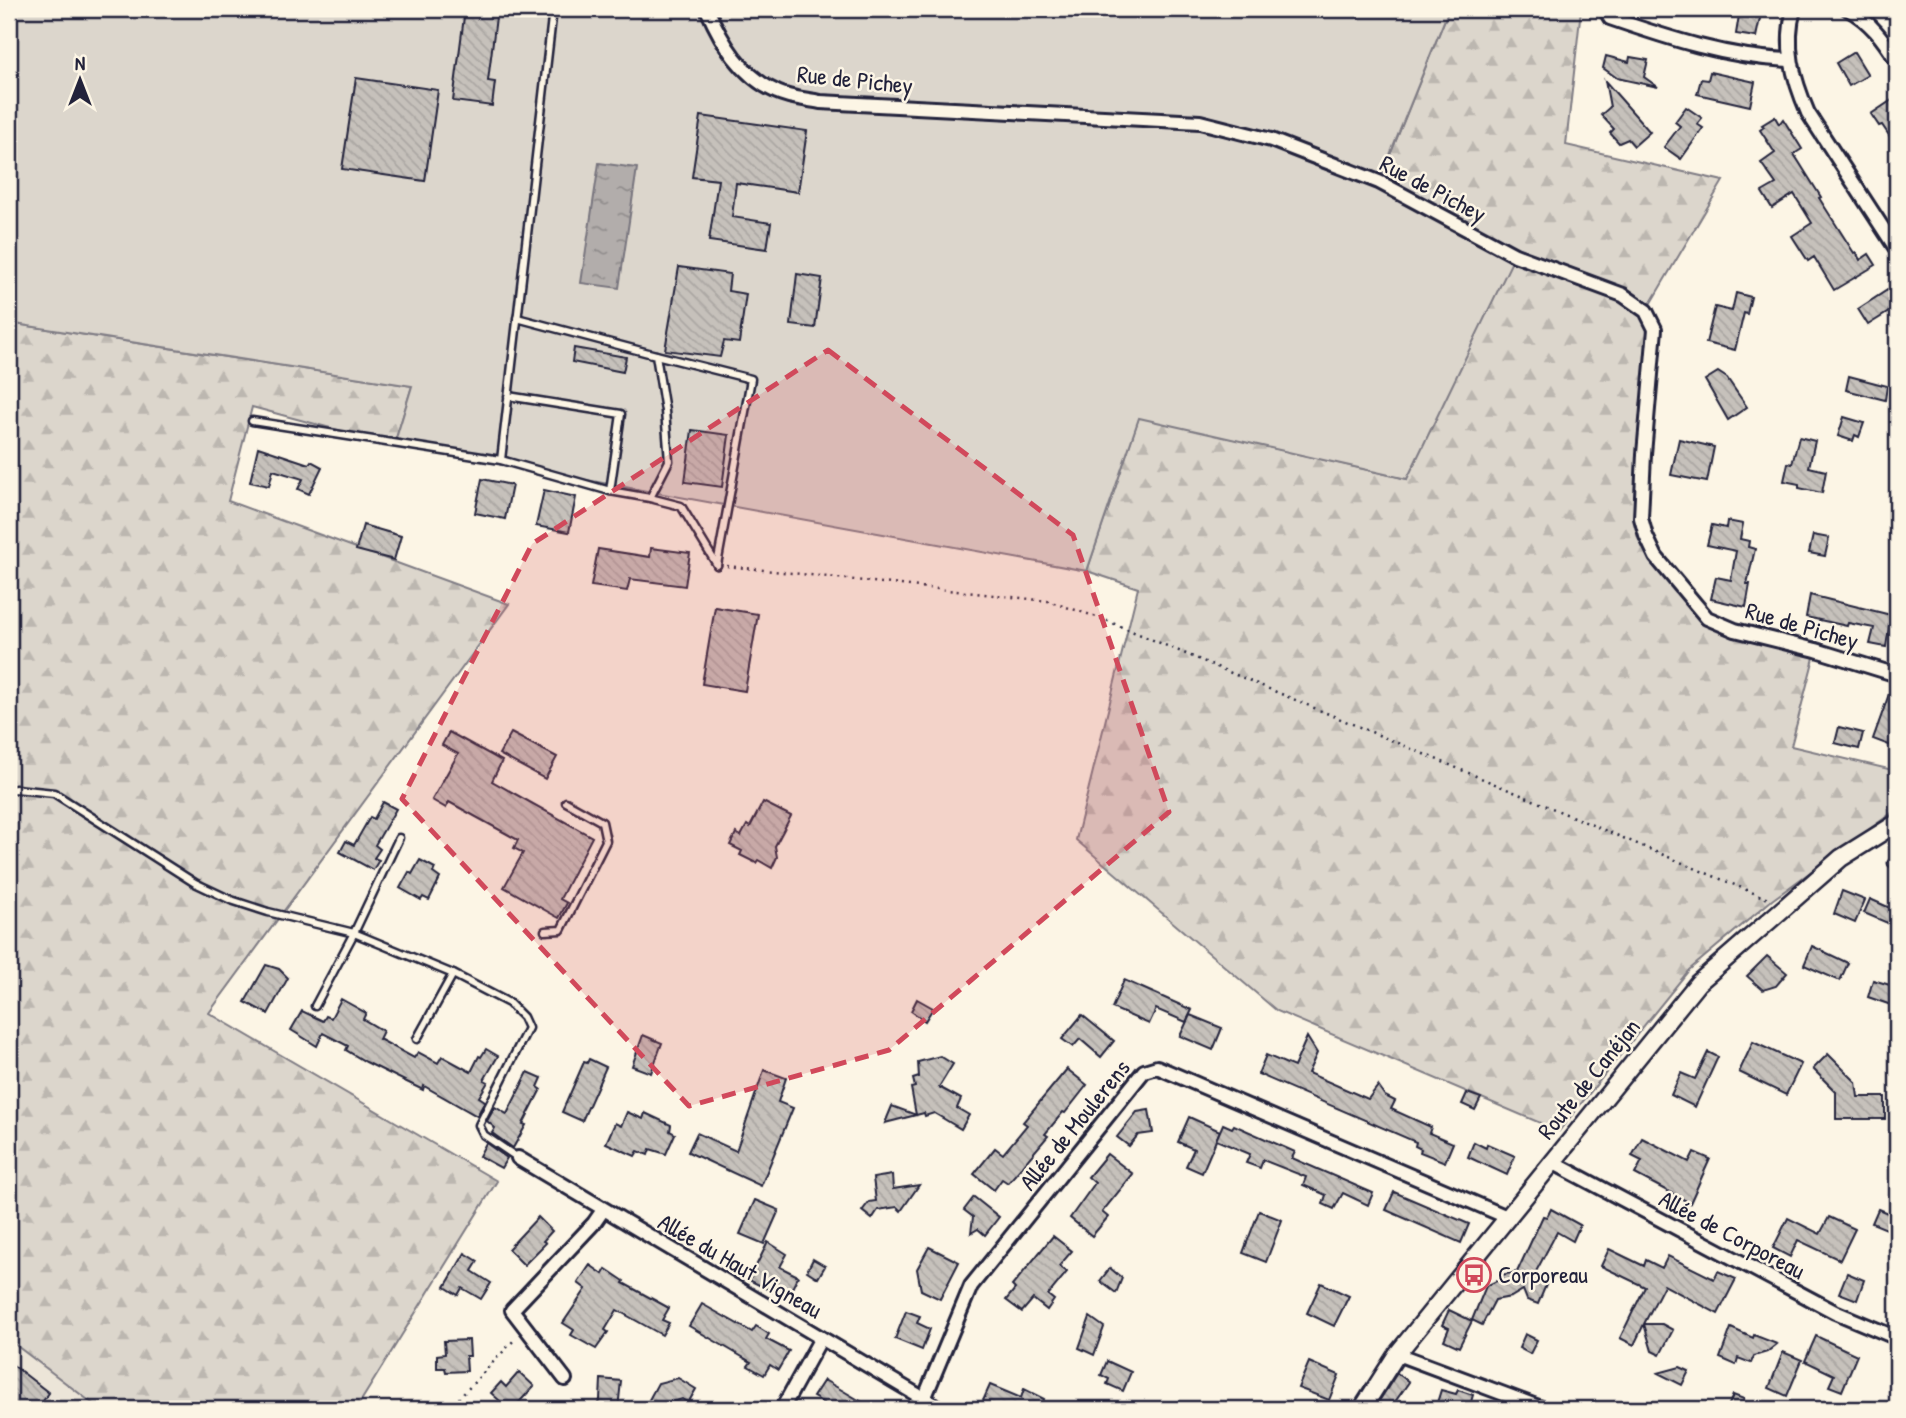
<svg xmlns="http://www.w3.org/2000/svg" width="1906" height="1418" font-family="'Patrick Hand',sans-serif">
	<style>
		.built { fill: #ece5d8 }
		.forest { fill: url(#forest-firs); stroke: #7f7c84; stroke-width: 2 }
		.park { fill: #dcd6cc; stroke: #7f7c84; stroke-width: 2 }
		.water { fill: url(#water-ripples); stroke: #78757e; stroke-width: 2 }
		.building { fill: url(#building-back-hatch); stroke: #22223b; stroke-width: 2 }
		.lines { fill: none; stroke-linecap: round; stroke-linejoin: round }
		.service-casing { stroke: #22223b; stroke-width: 11 }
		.minor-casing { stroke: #22223b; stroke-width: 18 }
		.tertiary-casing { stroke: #22223b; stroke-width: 21 }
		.path { stroke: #22223b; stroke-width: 2.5; stroke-dasharray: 2 5; stroke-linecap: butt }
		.service { stroke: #fcf5e5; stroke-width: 6 }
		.minor { stroke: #fcf5e5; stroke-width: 12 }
		.tertiary { stroke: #fcf5e5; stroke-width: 16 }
		.marked { fill: #d1495b; fill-opacity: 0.2; stroke: #d1495b; stroke-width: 5; stroke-dasharray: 14 9; stroke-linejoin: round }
		.labels { text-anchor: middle; stroke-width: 5; stroke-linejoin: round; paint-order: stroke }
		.street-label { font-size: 24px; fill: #22223b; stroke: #fcf5e5 }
		.poi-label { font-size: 24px; fill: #22223b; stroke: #fcf5e5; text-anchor: start }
	</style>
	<defs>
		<pattern id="forest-firs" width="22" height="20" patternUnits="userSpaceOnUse" patternTransform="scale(1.75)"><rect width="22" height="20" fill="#dcd6cc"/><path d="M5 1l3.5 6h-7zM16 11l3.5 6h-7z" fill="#bcb7b0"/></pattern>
		<pattern id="water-ripples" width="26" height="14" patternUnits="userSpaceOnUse" patternTransform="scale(1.75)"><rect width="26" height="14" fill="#b2adab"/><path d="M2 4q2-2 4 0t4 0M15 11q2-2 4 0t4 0" fill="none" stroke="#908c8c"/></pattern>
		<pattern id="building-back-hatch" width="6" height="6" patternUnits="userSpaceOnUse" patternTransform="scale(1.75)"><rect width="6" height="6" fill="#c6c1bb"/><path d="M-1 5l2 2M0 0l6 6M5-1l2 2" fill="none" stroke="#aaa6a2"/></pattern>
	</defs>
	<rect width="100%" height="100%" fill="#fcf5e5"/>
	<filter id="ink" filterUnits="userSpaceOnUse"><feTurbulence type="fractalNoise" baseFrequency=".0143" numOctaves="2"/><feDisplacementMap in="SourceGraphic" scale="14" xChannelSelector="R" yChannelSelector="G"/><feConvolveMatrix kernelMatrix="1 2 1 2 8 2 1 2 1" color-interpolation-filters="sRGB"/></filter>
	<g filter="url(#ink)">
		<polygon class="built" points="9,1340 100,1409 9,1409"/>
		<g class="forest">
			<polygon points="1449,9 1581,9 1566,145 1723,181 1646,311 1655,329 1646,536 1707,618 1816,650 1791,746 1897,771 1897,809 1772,900 1689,970 1559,1131 1277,1011 1076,840 1138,588 1087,571 1139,417 1407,479 1379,182"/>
			<polygon points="9,323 412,386 394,445 252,407 228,501 509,604 209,1013 497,1181 356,1409 100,1409 9,1340"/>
		</g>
		<polygon class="park" points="9,9 1449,9 1379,182 1515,255 1407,479 1139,418 1087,571 394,445 412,386 9,323"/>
		<polygon class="water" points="599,163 637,168 619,288 581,283"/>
		<g class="building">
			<polygon points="465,9 497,9 488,81 495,82 492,106 453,101"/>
			<polygon points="1740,9 1762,9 1756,37 1736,34"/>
			<polygon points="1854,52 1868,75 1849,86 1836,63"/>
			<polygon points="1606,56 1629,62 1630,57 1648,60 1644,77 1658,87 1617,78 1603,68"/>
			<polygon points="1710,72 1755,82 1750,106 1697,94 1701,79 1708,80"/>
			<polygon points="356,78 438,90 425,181 342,169"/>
			<polygon points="1605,81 1650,132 1634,146 1628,139 1619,143 1610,133 1614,129 1601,115 1610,107"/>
			<polygon points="1892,100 1897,109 1897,147 1882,125 1879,126 1871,114"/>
			<polygon points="1686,107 1702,118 1697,124 1703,128 1681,159 1664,147 1680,126 1675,122"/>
			<polygon points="701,116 807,131 798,192 736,183 732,217 771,223 767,249 709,241 718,180 692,177"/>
			<polygon points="1775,117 1779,124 1783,119 1802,149 1794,154 1821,197 1819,198 1854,253 1856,252 1860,260 1869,254 1876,265 1834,290 1814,257 1808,261 1792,236 1812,223 1794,194 1772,208 1762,192 1776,184 1761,163 1775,153 1760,130 1764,127 1762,125"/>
			<polygon points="679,267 730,274 728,291 746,294 739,343 724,341 720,357 665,350"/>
			<polygon points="797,274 822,278 815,328 791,325"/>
			<polygon points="1889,289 1897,302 1897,325 1889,312 1868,325 1858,309"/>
			<polygon points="1736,293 1751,297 1747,314 1744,313 1735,350 1706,343 1715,307 1732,311"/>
			<polygon points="574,348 626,357 623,372 572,362"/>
			<polygon points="1718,372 1727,378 1747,407 1728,420 1705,380"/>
			<polygon points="1849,376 1887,386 1885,400 1846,390"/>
			<polygon points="1844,417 1864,423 1859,437 1855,435 1853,441 1838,436"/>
			<polygon points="692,430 729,435 722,487 685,482"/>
			<polygon points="1799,437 1815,441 1809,467 1826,471 1822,493 1799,488 1799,484 1784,481 1788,463 1792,464"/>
			<polygon points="1679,439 1714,447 1707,482 1671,475"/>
			<polygon points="258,447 309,464 311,461 322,467 309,494 298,489 303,479 273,470 269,486 250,482"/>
			<polygon points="482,479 512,485 505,519 475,513"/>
			<polygon points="544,490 576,497 569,532 536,526"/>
			<polygon points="1727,521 1743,524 1740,539 1749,541 1748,547 1755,549 1747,584 1750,584 1746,607 1711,599 1716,577 1731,580 1736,551 1707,545 1712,525 1726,528"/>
			<polygon points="363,525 401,536 394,560 356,550"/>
			<polygon points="1813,535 1829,538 1825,556 1809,553"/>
			<polygon points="651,548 690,553 685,586 630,579 627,591 591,586 598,549 650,557"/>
			<polygon points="1810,595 1891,615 1886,647 1870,644 1874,628 1848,623 1847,626 1806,617"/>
			<polygon points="715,607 758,614 745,691 702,684"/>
			<polygon points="1893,683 1897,684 1897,748 1873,739"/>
			<polygon points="1839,727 1863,733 1859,749 1835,743"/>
			<polygon points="449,732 502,761 492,781 592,837 560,899 567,903 559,918 504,887 523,853 514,848 518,840 449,802 446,808 432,800 458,754 442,745"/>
			<polygon points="511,733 557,757 545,779 499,754"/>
			<polygon points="383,802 396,809 375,845 380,849 374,858 379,860 373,870 340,852 346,841 354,845 370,817 374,819"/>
			<polygon points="763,802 791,816 775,846 777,857 772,868 758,860 756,863 740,855 742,851 730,845 736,833 741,836 747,825 750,827"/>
			<polygon points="420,860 435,868 433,873 440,878 429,900 423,897 421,900 400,888 409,872 412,874"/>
			<polygon points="1842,891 1865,900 1855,923 1834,914"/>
			<polygon points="1870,899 1897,911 1897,927 1864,913"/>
			<polygon points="1812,946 1848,963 1840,981 1804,965"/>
			<polygon points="1767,956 1787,973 1776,986 1763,990 1747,976"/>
			<polygon points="266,965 279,969 288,978 268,1014 245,1002"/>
			<polygon points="1124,980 1192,1010 1186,1022 1156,1009 1149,1024 1112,1008"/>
			<polygon points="1873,980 1897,987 1897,1007 1868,997"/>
			<polygon points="341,999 366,1013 363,1019 383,1031 379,1039 414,1058 418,1052 438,1063 442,1056 471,1072 479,1056 481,1057 486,1049 498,1056 484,1080 488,1082 479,1097 485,1101 477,1116 424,1086 423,1090 366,1062 346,1050 348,1046 323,1033 317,1046 291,1030 302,1011 323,1021 326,1016 331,1018"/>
			<polygon points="917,999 933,1008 925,1021 911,1011"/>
			<polygon points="1082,1015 1114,1041 1101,1057 1080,1039 1073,1047 1062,1039"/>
			<polygon points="1190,1015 1222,1028 1213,1050 1180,1036"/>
			<polygon points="643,1035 662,1043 651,1073 632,1066"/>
			<polygon points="1307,1037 1317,1053 1308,1073 1368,1099 1378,1086 1385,1096 1395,1101 1391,1109 1431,1127 1429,1133 1453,1143 1445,1162 1420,1152 1421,1149 1415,1146 1416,1142 1258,1074 1266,1055 1294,1067"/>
			<polygon points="1753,1042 1801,1064 1786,1095 1739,1072"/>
			<polygon points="1708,1052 1718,1057 1695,1107 1671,1095 1681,1073 1695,1079"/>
			<polygon points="1828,1054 1856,1082 1858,1097 1885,1097 1885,1119 1836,1119 1836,1092 1813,1069"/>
			<polygon points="940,1056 953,1064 939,1087 961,1099 957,1108 969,1115 961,1129 934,1113 925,1116 924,1113 885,1123 892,1106 916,1115 911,1088 915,1087 913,1079 919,1077 918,1062"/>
			<polygon points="589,1059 606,1067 582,1121 562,1112 584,1062 587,1063"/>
			<polygon points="1067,1069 1087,1085 1065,1113 1063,1112 1045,1134 1048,1136 1008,1183 1002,1179 994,1190 974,1174 995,1148 1003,1154 1027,1125 1023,1122"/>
			<polygon points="764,1070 786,1078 778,1102 793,1108 761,1186 688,1152 697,1133 736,1151"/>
			<polygon points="528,1072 542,1078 538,1087 541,1089 523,1124 526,1125 513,1148 492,1133 495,1128 487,1121 495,1107 507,1114"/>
			<polygon points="1467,1093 1481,1098 1475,1110 1462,1104"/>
			<polygon points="1149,1110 1153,1133 1138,1135 1129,1146 1117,1137 1137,1112"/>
			<polygon points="627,1112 643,1119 645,1113 671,1125 670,1131 675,1134 666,1154 650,1149 648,1155 638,1151 635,1156 606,1143 615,1123 621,1126"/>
			<polygon points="1189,1117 1220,1131 1202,1173 1186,1166 1194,1149 1178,1142"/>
			<polygon points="1223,1124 1232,1128 1234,1125 1295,1152 1292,1158 1373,1193 1368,1205 1343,1193 1334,1209 1323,1204 1326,1195 1303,1185 1306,1177 1263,1160 1260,1168 1246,1163 1250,1154 1216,1140"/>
			<polygon points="1642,1138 1689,1162 1694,1152 1710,1159 1690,1203 1635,1174 1642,1161 1632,1156"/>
			<polygon points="1474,1142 1486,1148 1487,1144 1515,1156 1507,1175 1468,1157"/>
			<polygon points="486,1143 507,1158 501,1168 479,1156"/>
			<polygon points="1107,1154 1133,1174 1102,1212 1108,1217 1092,1236 1070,1218 1095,1183 1088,1177"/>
			<polygon points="892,1175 893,1189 919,1185 901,1211 897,1207 878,1210 872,1219 862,1211 869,1202 876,1201 873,1178"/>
			<polygon points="1394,1192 1469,1224 1461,1243 1386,1210"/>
			<polygon points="974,1197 999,1217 985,1235 978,1229 971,1233 973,1217 964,1210"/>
			<polygon points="755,1200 779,1210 764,1244 740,1234"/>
			<polygon points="1551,1209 1580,1225 1573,1241 1557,1232 1532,1279 1546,1285 1538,1304 1527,1300 1523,1290 1511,1297 1495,1300 1482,1325 1472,1320 1486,1286 1503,1278 1501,1275 1517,1272 1543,1216 1547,1217"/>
			<polygon points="1878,1209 1895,1216 1889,1230 1872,1223"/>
			<polygon points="1259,1211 1282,1220 1266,1262 1243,1253"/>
			<polygon points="538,1217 552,1231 543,1241 546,1243 524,1265 508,1249"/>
			<polygon points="1829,1217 1855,1229 1840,1260 1798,1240 1790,1257 1773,1248 1788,1218 1820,1234"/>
			<polygon points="1053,1236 1072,1251 1059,1266 1067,1272 1048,1295 1054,1300 1047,1310 1033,1299 1022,1312 1006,1300 1015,1289 1012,1286"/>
			<polygon points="768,1242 787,1254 780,1267 798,1276 787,1299 749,1280"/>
			<polygon points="929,1247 959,1262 940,1299 921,1290 917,1269"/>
			<polygon points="1609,1249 1644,1266 1646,1260 1662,1268 1668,1256 1714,1279 1718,1271 1736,1279 1718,1314 1664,1285 1644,1324 1662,1324 1673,1330 1660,1355 1652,1351 1644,1324 1634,1345 1620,1338 1645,1287 1601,1266"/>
			<polygon points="465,1253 478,1261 472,1271 491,1283 481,1299 462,1288 458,1295 445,1287"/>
			<polygon points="813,1259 825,1266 818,1278 807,1271"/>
			<polygon points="590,1265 603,1274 606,1269 624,1281 623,1283 669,1308 662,1320 669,1323 662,1335 617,1310 605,1330 608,1332 596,1349 571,1335 574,1330 563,1323 586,1289 578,1283"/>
			<polygon points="1110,1268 1122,1278 1116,1293 1100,1281"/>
			<polygon points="1847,1273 1864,1280 1857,1300 1839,1293"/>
			<polygon points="1321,1283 1349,1296 1334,1326 1307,1313"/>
			<polygon points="702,1304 752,1332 756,1326 769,1334 766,1339 789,1351 778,1370 770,1365 764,1375 748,1366 751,1362 689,1326"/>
			<polygon points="1449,1310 1472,1321 1459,1347 1444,1340 1449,1328 1442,1325"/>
			<polygon points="906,1311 920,1316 917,1323 930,1329 922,1350 895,1339"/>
			<polygon points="1090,1317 1104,1327 1094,1355 1079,1348"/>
			<polygon points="1731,1328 1753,1338 1754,1335 1777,1344 1767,1352 1754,1356 1751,1363 1738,1358 1736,1365 1720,1358"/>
			<polygon points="1525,1334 1537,1340 1530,1354 1519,1348"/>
			<polygon points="1816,1336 1857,1355 1842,1391 1829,1386 1834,1375 1805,1361"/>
			<polygon points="469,1340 470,1356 466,1356 467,1371 446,1372 445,1368 437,1368 437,1355 445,1354 444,1341"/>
			<polygon points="1783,1352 1802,1360 1787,1396 1769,1388"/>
			<polygon points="1107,1361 1131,1372 1123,1391 1107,1384 1109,1379 1101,1375"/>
			<polygon points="9,1362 49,1393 37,1409 9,1409"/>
			<polygon points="1309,1362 1339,1375 1329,1400 1298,1388"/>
			<polygon points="1680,1367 1689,1371 1682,1385 1658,1373"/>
			<polygon points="519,1372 534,1386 513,1409 509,1409 491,1393 501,1382 506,1387"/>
			<polygon points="1397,1373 1409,1382 1390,1409 1374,1409"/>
			<polygon points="678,1378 696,1389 688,1403 682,1399 660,1406 658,1409 644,1409 658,1383"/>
			<polygon points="601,1379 621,1381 618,1409 594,1409 600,1400"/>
			<polygon points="824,1380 840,1389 874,1409 820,1409 824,1403 813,1397"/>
			<polygon points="990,1385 1021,1398 1024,1389 1044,1399 1040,1406 1048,1409 994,1409 982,1403"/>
			<polygon points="1441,1390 1456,1394 1458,1390 1473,1395 1469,1409 1435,1409"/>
			<polygon points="1733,1395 1744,1399 1740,1409 1727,1409"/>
		</g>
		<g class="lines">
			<g class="service-casing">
				<g id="service">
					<polyline points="517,318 656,355 665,411 669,461 650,498 610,491"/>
					<polyline points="656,355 751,379 717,565"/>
					<polyline points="508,396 621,414 610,491 501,460 553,9"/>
					<polyline points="252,421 501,460"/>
					<polyline points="650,498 681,506 717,565"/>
					<polyline points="9,790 16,789 54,793 195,883 231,900 268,912 354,933 453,974 509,1003 523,1017 528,1028 479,1125 484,1135 518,1158"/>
					<polyline points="1892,863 1897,865"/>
					<polyline points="545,931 561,930 606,841 602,822 566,802"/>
					<polyline points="315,1006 354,933 399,838"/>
					<polyline points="417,1039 453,974"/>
				</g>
			</g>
			<g class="minor-casing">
				<g id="minor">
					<path d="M707 9C722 43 741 76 777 92 789 98 806 99 820 102L1200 122 1271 140 1379 182 1515 255 1623 295 1646 311 1655 329 1644 454 1641 518 1646 536 1656 557 1707 618 1735 630 1816 650 1897 675"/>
					<path d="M1605 9 1610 18C1668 38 1728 58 1790 60"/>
					<path d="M1794 9C1784 46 1793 78 1808 113L1897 250"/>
					<path d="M1848 9C1871 22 1883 39 1897 61"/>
					<polyline points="518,1158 941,1409"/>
					<polyline points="1552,1162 1835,1312 1897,1338"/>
					<polyline points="1397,1354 1544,1409"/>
					<polyline points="565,1379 512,1310 594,1223 603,1210"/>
					<polyline points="924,1399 971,1286 1144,1071 1157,1067 1507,1217"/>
					<polyline points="782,1409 821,1338"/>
				</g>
			</g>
			<g class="tertiary-casing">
				<polyline id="tertiary" points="1362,1409 1397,1354 1698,983 1841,858 1897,823"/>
			</g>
			<g class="path">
				<polyline points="727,566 1048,601 1103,619 1768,899"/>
				<polyline points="449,1409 516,1338"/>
			</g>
			<use href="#service" class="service"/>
			<use href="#minor" class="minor"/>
			<use href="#tertiary" class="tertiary"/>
		</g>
	</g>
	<path class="marked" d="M828 350 1073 535 1169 812 889 1050 689 1106 402 799 532 544Z"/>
	<defs>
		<g id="bus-ring" transform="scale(1.75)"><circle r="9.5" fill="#fcf5e5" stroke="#d1495b" stroke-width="1.5"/><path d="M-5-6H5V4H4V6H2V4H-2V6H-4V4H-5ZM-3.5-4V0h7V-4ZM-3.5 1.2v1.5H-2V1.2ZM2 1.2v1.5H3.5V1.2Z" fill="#d1495b"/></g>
	</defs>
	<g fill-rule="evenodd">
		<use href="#bus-ring" x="1474" y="1275"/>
	</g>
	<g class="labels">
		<g class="street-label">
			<text transform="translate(855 80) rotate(6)" y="8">Rue de Pichey</text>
			<text transform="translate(1433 189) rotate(28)" y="8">Rue de Pichey</text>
			<text transform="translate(1802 626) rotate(16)" y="8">Rue de Pichey</text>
			<text transform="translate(1589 1079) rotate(-51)" y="8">Route de Canéjan</text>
			<text transform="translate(1075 1125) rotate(-51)" y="8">Allée de Moulerens</text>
			<text transform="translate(1732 1235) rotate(28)" y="8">Allée de Corporeau</text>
			<text transform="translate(740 1266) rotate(30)" y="8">Allée du Haut Vigneau</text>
		</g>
		<g class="poi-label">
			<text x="1498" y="1283">Corporeau</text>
		</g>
	</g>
	<rect width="1906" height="1418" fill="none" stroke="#fcf5e5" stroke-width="35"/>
	<rect x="18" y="18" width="1871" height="1383" fill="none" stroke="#22223b" stroke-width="2.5" filter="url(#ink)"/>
	<g transform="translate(80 80)" stroke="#fcf5e5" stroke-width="5" paint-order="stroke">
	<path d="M0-5L12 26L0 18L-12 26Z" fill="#22223b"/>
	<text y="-10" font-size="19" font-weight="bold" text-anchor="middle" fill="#22223b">N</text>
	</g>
</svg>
